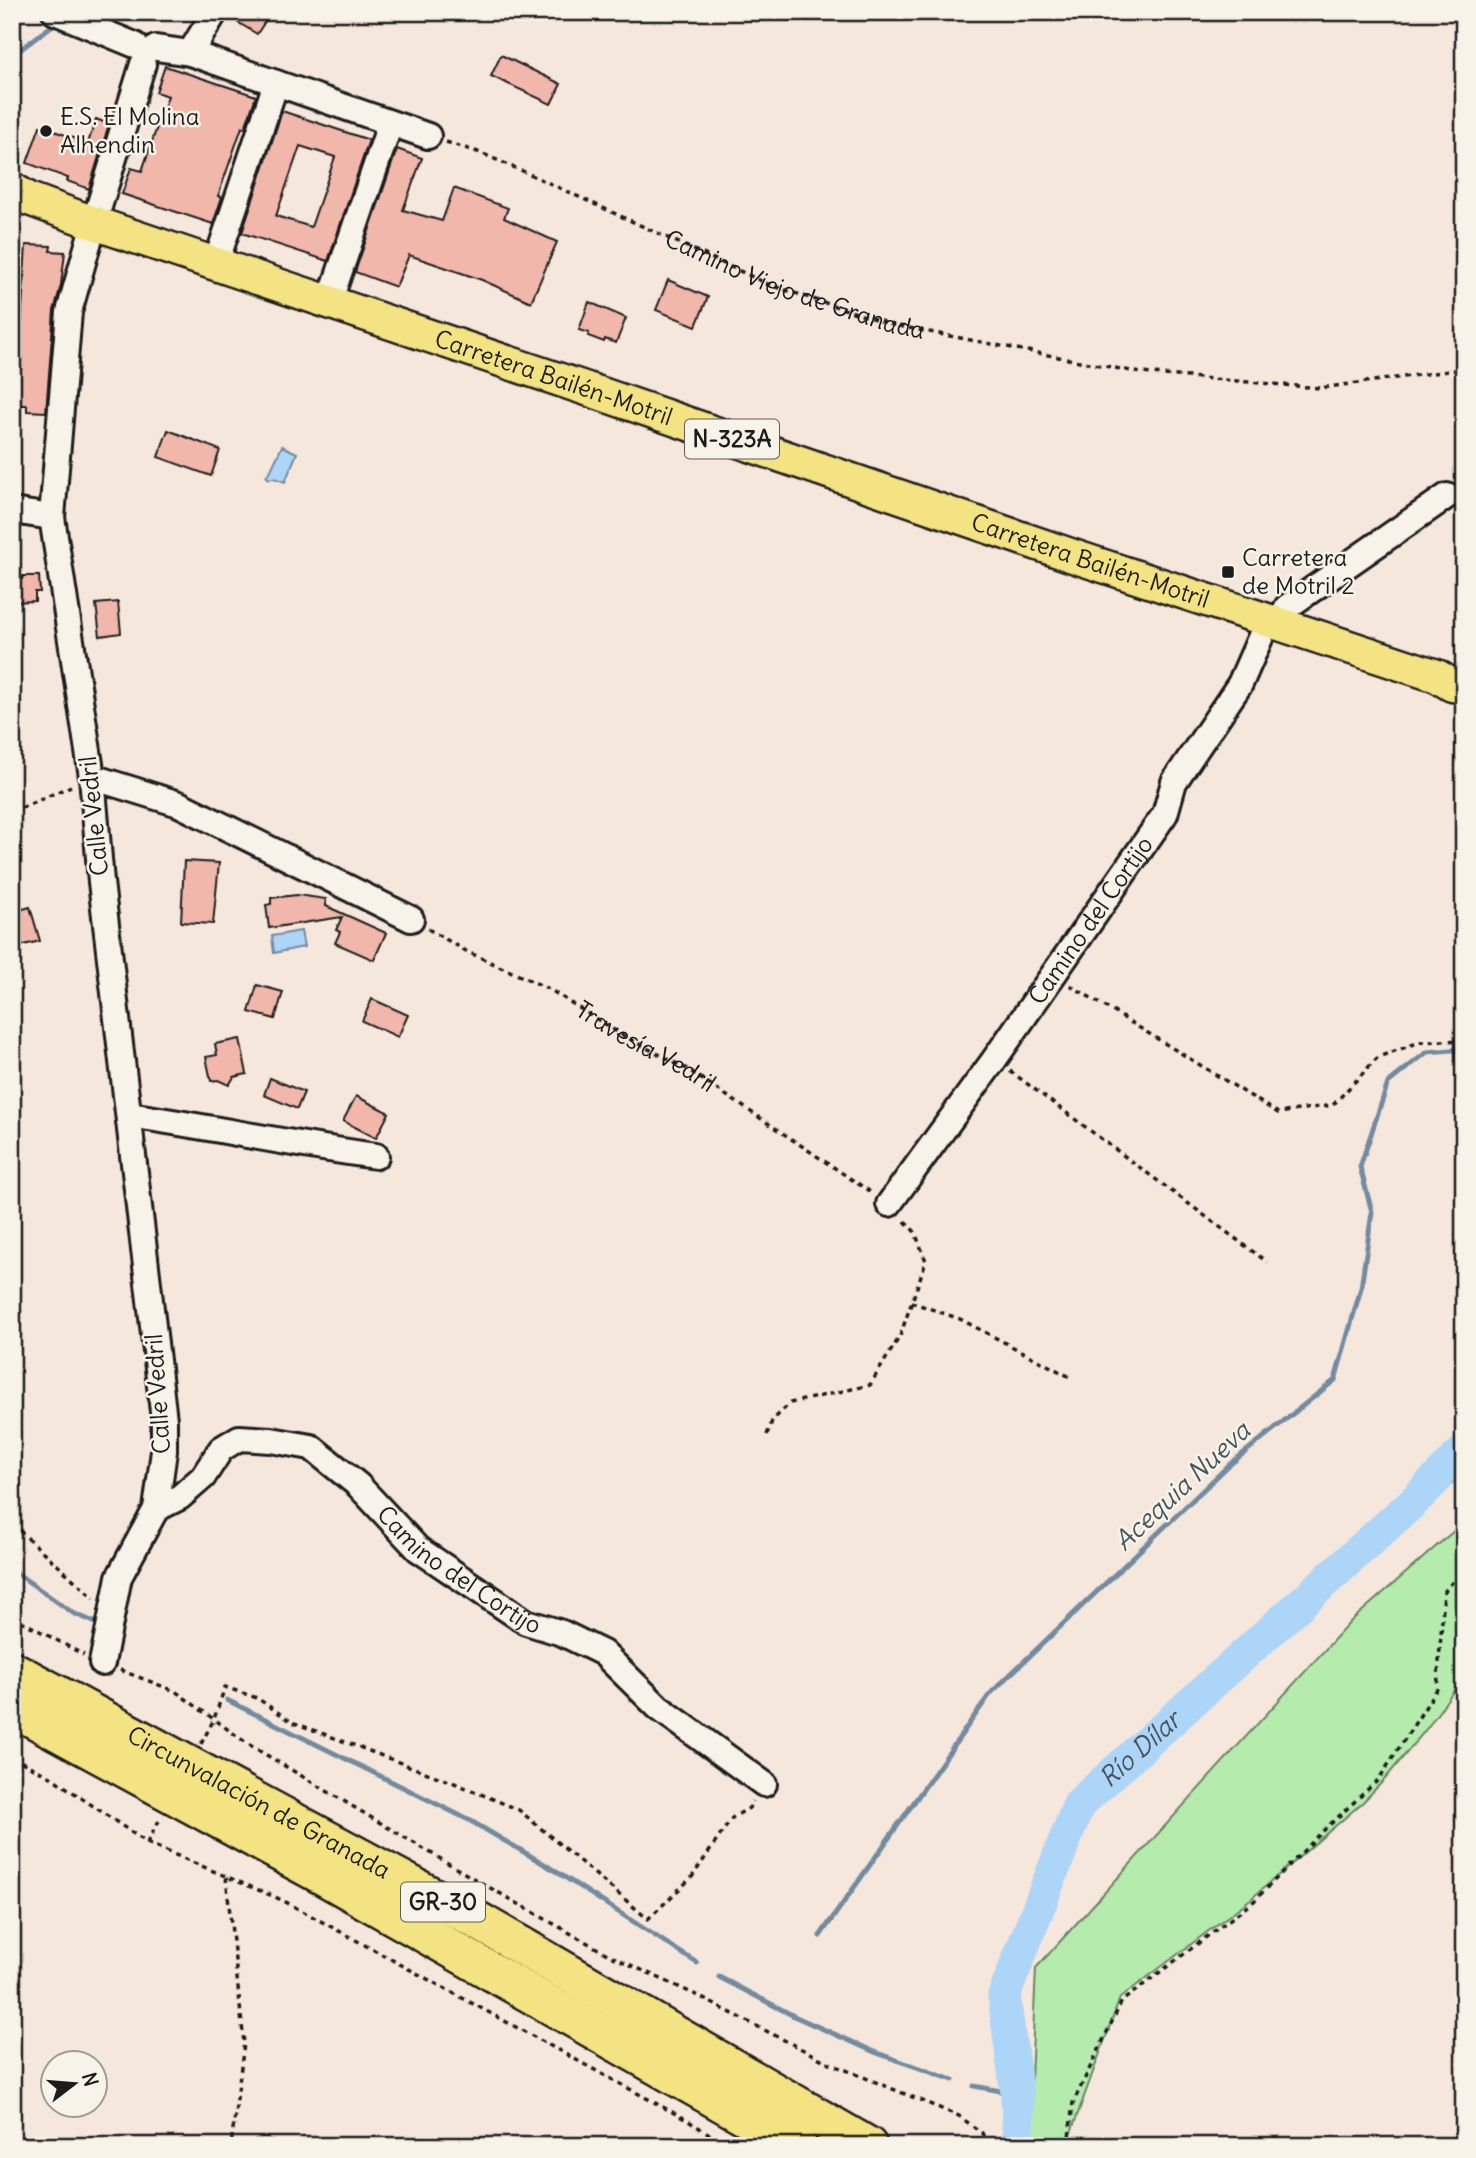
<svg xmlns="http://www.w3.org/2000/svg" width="1476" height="2158" font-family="Delius,sans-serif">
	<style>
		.green { fill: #b6ebae; stroke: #698465; stroke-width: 2 }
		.water { fill: #add5f8; stroke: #738ba0; stroke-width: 2 }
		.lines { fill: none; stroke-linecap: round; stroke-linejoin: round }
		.stream { stroke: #738ba0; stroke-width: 5 }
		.river { stroke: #add5f8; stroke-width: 33 }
		.building { fill: #f1b7ab; stroke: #1c1c1c; stroke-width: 2; fill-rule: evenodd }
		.minor-casing { stroke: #1c1c1c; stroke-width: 30 }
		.major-casing { stroke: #1c1c1c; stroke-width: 37 }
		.highway-casing { stroke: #1c1c1c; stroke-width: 42 }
		.path { stroke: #1c1c1c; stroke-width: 3.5; stroke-dasharray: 5 5; stroke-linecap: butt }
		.minor { stroke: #f7f3e8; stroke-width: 24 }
		.major { stroke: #f4e382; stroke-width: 32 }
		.highway { stroke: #f4e382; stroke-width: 37 }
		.poi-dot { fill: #1c1c1c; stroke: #f7f3e8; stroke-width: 2.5 }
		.labels { text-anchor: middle; stroke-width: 5; stroke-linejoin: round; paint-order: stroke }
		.shield { fill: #f7f3e8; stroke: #5e5c59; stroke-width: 2 }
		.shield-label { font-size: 23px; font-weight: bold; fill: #1c1c1c }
		.poi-label { font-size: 24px; fill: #1c1c1c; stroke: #f7f3e8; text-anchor: start }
		.street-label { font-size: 24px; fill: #1c1c1c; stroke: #f7f3e8 }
		.water-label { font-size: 26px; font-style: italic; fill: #48545e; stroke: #f7f3e8 }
	</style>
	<rect width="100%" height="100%" fill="#f6e7dc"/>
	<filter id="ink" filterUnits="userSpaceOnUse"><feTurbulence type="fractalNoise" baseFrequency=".0143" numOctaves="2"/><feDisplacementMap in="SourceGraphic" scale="14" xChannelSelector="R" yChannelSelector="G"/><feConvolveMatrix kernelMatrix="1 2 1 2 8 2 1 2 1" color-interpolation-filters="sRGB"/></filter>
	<g filter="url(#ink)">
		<polygon class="green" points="1464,1522 1464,1676 1428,1727 1385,1779 1363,1802 1252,1898 1120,1998 1066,2146 1028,2146 1036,1968 1351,1621"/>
		<g class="water">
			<polygon points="282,446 297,453 285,482 274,478 269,479 266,476 271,470"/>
			<polygon points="301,931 304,947 274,953 272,936"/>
		</g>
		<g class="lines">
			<g class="stream">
				<polyline points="12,56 54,24"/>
				<polyline points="12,1570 73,1613 96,1623"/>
				<polyline points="227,1700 469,1820 546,1865 697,1963"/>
				<polyline points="820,1936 990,1694 1229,1465 1335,1380 1361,1288 1372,1212 1360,1167 1388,1083 1427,1052 1464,1049"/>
				<polyline points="719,1977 796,2017 877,2053 953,2080"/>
				<polyline points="974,2086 1017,2094"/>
			</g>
			<path class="river" id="s1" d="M1019 2146 1017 2094 1004 1996 1079 1804 1412 1503 1464 1451"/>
		</g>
		<g class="building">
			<polygon points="230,12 271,12 257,34 229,17"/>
			<polygon points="501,55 561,84 551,104 491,76"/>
			<polygon points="165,66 256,96 245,128 242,127 218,196 222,197 213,224 122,194 131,168 142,171 155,133 168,96 156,92"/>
			<path d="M282 111 369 140 328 261 242 233ZM300 146 335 157 311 227 276 216Z"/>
			<polygon points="96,119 109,124 89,189 67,181 68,178 27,163 40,126 88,143"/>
			<polygon points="397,149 422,158 403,210 442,221 454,188 508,208 504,218 557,242 531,302 482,280 409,255 396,287 355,272"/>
			<polygon points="26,245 51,246 50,251 65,252 61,285 54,311 46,412 27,411 27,405 16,405"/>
			<polygon points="668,280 708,297 696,326 656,310"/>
			<polygon points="589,302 626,318 616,343 605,339 604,342 588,336 589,333 579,330"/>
			<polygon points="168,430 220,450 211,476 158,457"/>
			<polygon points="23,576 39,576 40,592 35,592 35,601 12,602 12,579 22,579"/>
			<polygon points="118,602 121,633 100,636 96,604"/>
			<polygon points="184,861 219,863 213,924 181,922"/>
			<polygon points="297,895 326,899 326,906 386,933 374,960 335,943 340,932 336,930 342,917 269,928 266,905 271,904 271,898"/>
			<polygon points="30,907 40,941 12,948 12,912"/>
			<polygon points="257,985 283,992 275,1019 249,1012"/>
			<polygon points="372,999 408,1015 398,1037 362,1021"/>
			<polygon points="240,1039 247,1074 234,1077 229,1085 218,1080 211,1081 206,1057 217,1055 215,1044"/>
			<polygon points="270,1078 304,1092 297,1109 264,1095"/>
			<polygon points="356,1096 389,1113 376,1138 343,1121"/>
		</g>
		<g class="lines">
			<g class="minor-casing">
				<g id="minor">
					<polyline points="55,12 135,45"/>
					<polyline points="156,48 190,53 428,136"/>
					<polyline points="190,53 215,12"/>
					<polyline points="216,263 276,83"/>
					<polyline points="329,303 390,124"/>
					<polyline points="12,511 52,517"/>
					<polyline points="1281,625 1287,607 1447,496"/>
					<polyline points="92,777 179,804 411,919"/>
					<path d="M129 1115C211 1127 293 1145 376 1156"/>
					<path id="s4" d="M889 1204 994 1060 1165 814 1174 782 1240 684 1268 620"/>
					<path id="s5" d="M156 1509 180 1497 203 1477 221 1449 239 1438 271 1440 311 1447 358 1485 418 1549 526 1622 562 1633 603 1653 659 1708 764 1784"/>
					<polyline points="102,1663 119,1577 156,1509 164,1451 164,1420 101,882 92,777 52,517 69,312 94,223 143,64"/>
				</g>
			</g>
			<g class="major-casing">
				<g id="major">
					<path id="s6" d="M12 189 29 199 94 223 584 388 1076 557 1437 676 1452 685 1464 687"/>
				</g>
			</g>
			<g class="highway-casing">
				<g id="highway">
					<path id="s7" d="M12 1670 480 1922 868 2146"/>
					<polyline points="12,1707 327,1878 798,2146"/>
				</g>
			</g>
			<g class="path">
				<path id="s2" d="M446 142 481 153 527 173 770 285 893 325 1141 373 1320 388 1464 369"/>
				<polyline points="12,812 71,786"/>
				<path id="s3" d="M428 929 466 951 549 989 622 1035 687 1069 872 1193"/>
				<polyline points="1070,985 1278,1113 1333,1105 1378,1057 1420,1042 1464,1040"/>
				<polyline points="1010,1071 1267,1262"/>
				<polyline points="911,1302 960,1319 1072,1378"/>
				<polyline points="767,1435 772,1421 790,1403 870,1385 900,1336 926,1261 915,1232 902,1218"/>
				<polyline points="12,1524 94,1598"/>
				<polyline points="12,1616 84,1655"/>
				<polyline points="120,1670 175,1691 248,1744 471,1877 609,1955 694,1994 829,2063 959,2116 982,2133 988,2146"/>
				<polyline points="201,1744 214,1719 225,1687 257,1698 292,1722 457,1784 519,1810 648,1919 692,1877 732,1818 749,1808 753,1801"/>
				<polyline points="12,1757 51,1777 147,1843 282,1900 685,2119 729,2146"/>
				<polyline points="147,1843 161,1817"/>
				<polyline points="226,1877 244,2043 231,2146"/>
				<polyline points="1068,2146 1073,2103 1122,2001 1254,1901 1325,1829 1379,1779 1437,1689 1444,1592 1464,1568"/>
			</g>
			<use href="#minor" class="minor"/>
			<use href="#major" class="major"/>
			<use href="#highway" class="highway"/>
		</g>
	</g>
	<g class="poi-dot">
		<circle cx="46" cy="131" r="7"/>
		<rect x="1221" y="565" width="14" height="14" rx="3.5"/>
	</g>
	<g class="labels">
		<g class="shield">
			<rect x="685" y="419.5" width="94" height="39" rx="5"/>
			<rect x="401" y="1882.5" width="84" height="39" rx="5"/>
		</g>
		<g class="shield-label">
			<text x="732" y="447">N-323A</text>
			<text x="443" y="1910">GR-30</text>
		</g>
		<g class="poi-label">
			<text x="60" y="125">E.S. El Molina<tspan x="60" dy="28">Alhendin</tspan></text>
			<text x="1242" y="566">Carretera<tspan x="1242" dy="28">de Motril 2</tspan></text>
		</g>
		<g class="street-label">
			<text dy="8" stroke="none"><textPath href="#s2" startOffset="378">Camino Viejo de Granada</textPath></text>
			<text dy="8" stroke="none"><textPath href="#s6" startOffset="574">Carretera Bailén-Motril</textPath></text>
			<text dy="8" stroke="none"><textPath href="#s6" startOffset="1141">Carretera Bailén-Motril</textPath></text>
			<text transform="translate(94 816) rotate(-96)" y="8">Calle Vedril</text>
			<text dy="8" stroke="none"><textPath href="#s4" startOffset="348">Camino del Cortijo</textPath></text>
			<text dy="8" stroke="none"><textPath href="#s3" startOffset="248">Travesía Vedril</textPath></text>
			<text transform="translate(158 1394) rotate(-94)" y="8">Calle Vedril</text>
			<text dy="8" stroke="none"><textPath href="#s5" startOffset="378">Camino del Cortijo</textPath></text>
			<text dy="8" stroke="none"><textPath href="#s7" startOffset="280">Circunvalación de Granada</textPath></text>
		</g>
		<g class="water-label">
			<text transform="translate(1182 1486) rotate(-43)" y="9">Acequia Nueva</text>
			<text dy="9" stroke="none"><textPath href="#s1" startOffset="439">Río Dílar</textPath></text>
		</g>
	</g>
	<rect width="1476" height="2158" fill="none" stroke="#f7f3e8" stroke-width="42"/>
	<rect x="21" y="21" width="1434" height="2116" fill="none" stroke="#1c1c1c" stroke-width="2.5" filter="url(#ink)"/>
	<g transform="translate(74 2084) rotate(74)"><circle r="33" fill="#f7f3e8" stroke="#9f9d96" stroke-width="2"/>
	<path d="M0-5L12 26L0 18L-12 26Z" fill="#1c1c1c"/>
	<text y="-10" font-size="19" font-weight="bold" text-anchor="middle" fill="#1c1c1c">N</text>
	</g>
</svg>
